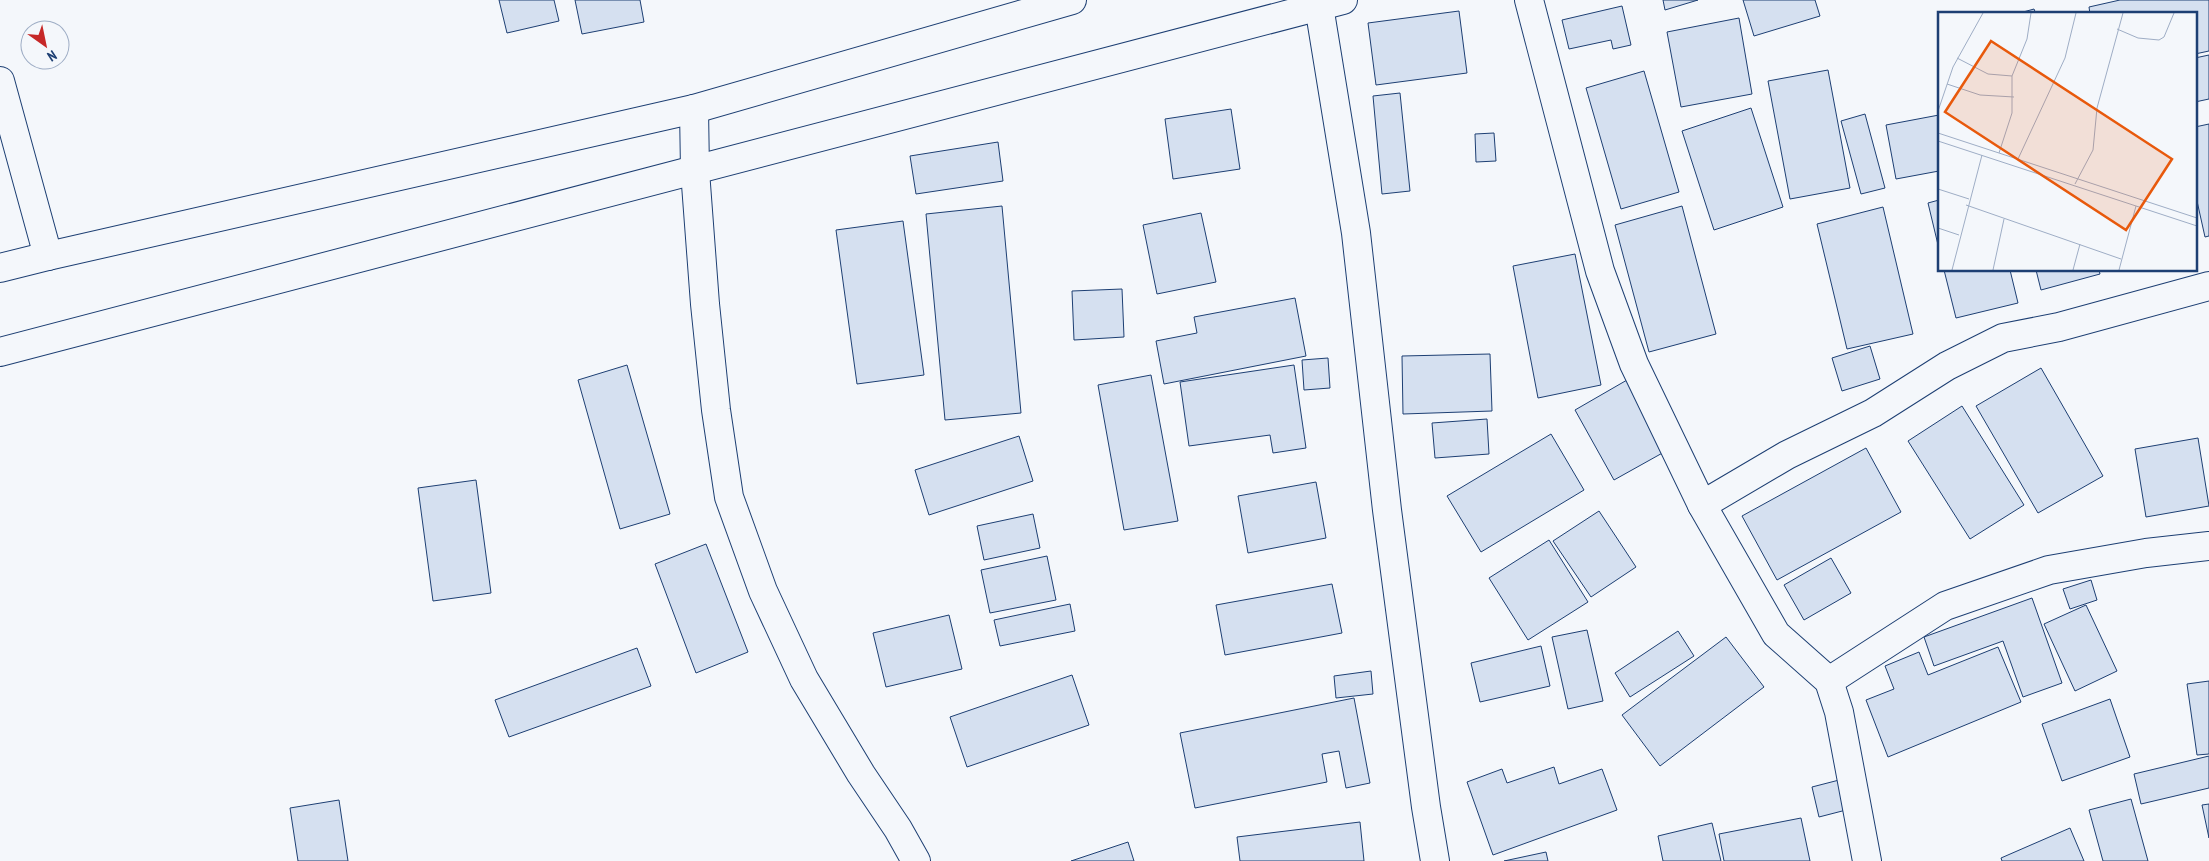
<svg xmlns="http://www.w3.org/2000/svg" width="2209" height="861" font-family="'PT Sans Narrow',sans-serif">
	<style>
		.building { fill: #d5e0f0; stroke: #1d3f73 }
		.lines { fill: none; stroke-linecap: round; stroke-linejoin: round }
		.street-casing { stroke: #1d3f73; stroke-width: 30 }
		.primary-casing { stroke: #1d3f73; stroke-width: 30 }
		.street { stroke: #f4f7fb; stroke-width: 28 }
		.primary { stroke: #f4f7fb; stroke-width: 28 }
		.inset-road { fill: none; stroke: #9eadc5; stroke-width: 1 }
		.view { fill: #e8590c; fill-opacity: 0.15; stroke: #e8590c; stroke-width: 2.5 }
		.inset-edge { fill: none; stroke: #1d3f73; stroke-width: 2.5 }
	</style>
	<rect width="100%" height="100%" fill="#f4f7fb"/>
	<g class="building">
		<polygon points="499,0 554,0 559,21 507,33"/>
		<polygon points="575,0 640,0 644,22 582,34"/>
		<polygon points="1663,0 1698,0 1665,10"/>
		<polygon points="1743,0 1815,0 1820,16 1754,36"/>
		<polygon points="2120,0 2209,0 2209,51 2195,54 2195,14 2090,14 2089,7"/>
		<polygon points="1622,6 1631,45 1613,49 1611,40 1569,49 1562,20"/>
		<polygon points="2034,9 2036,14 2016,14"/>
		<polygon points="1459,11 1467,73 1376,85 1368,23"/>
		<polygon points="1739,18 1752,94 1681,107 1667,32"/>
		<polygon points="2209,55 2209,99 2195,102 2195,58"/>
		<polygon points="1828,70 1850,188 1790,199 1768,81"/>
		<polygon points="1644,71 1679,192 1621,209 1586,88"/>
		<polygon points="1400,93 1410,191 1382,194 1373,96"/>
		<polygon points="1751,108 1783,207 1714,230 1682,131"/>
		<polygon points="1231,109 1240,169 1173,179 1165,119"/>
		<polygon points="1865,114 1885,188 1861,194 1841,121"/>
		<polygon points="1939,115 1939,171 1896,179 1886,125"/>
		<polygon points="2209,124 2209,236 2205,237 2195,192 2195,127"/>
		<polygon points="1494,133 1496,161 1476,162 1475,134"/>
		<polygon points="998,142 1003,181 916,194 910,156"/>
		<polygon points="1939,200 1939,249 1928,203"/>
		<polygon points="1002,206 1021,413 945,420 926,214"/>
		<polygon points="1682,206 1716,334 1649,352 1615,225"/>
		<polygon points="1883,207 1913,334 1847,349 1817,224"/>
		<polygon points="1201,213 1216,282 1157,294 1143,225"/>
		<polygon points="903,221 924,375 857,384 836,230"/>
		<polygon points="1575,254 1601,385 1538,398 1513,266"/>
		<polygon points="1944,270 2010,270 2018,303 1956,318"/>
		<polygon points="2036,270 2099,270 2100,274 2041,290"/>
		<polygon points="1122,289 1124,337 1074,340 1072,291"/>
		<polygon points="1295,298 1306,356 1164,384 1156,341 1197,333 1194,317"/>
		<polygon points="1870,346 1880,379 1842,391 1832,358"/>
		<polygon points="1490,354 1492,411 1403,414 1402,356"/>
		<polygon points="1328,358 1330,388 1304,390 1302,360"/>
		<polygon points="627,365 670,514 620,529 578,380"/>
		<polygon points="1294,365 1306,448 1273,453 1270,435 1189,446 1180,382"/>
		<polygon points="2041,368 2103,476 2038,513 1976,406"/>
		<polygon points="1151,375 1178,521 1124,530 1098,385"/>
		<polygon points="1627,380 1666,451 1614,480 1575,410"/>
		<polygon points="1962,406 2024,505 1970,539 1908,441"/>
		<polygon points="1487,419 1489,454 1435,458 1432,423"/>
		<polygon points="1551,434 1584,490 1481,552 1447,496"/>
		<polygon points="1019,436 1033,481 929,515 915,470"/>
		<polygon points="2198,438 2209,506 2146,517 2135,449"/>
		<polygon points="1866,448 1901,512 1777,580 1742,516"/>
		<polygon points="476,480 491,593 433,601 418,488"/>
		<polygon points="1316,482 1326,538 1248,553 1238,496"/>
		<polygon points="1599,511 1636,567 1591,597 1553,541"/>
		<polygon points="1033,514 1040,548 984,560 977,526"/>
		<polygon points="1549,540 1588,602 1528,640 1489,578"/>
		<polygon points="706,544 748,652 696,673 655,564"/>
		<polygon points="1047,556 1056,600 990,613 981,570"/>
		<polygon points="1831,558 1851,593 1804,620 1784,585"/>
		<polygon points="2091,580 2097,600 2070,609 2063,589"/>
		<polygon points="1332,584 1342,633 1225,655 1216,605"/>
		<polygon points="2032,598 2062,683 2023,697 2003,641 1934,666 1924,637"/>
		<polygon points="1070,604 1075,631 1000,646 994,620"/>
		<polygon points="2086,605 2117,671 2075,691 2044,624"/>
		<polygon points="949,615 962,669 886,687 873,633"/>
		<polygon points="1587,630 1603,701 1568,709 1552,637"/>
		<polygon points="1678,631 1694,656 1630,697 1615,673"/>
		<polygon points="1726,637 1764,687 1660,766 1622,715"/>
		<polygon points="1541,646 1550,686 1480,702 1471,663"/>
		<polygon points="1998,647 2021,702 1888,757 1866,700 1894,689 1885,666 1919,652 1928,675"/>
		<polygon points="637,648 651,686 509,737 495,700"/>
		<polygon points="1371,671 1373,694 1336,698 1334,676"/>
		<polygon points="1072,675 1089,725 967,767 950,717"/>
		<polygon points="2209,681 2209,754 2197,755 2187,684"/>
		<polygon points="1354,698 1370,783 1346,788 1339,751 1322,754 1327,782 1195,808 1180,733"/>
		<polygon points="2110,699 2130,757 2062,781 2042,724"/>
		<polygon points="2209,756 2209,788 2141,804 2134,774"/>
		<polygon points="1554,767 1559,784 1602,769 1617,810 1493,855 1467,782 1502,769 1507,783"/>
		<polygon points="1843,779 1850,809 1819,817 1812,787"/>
		<polygon points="2131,799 2148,861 2103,861 2089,810"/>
		<polygon points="339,800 348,861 298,861 290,808"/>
		<polygon points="2209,804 2209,838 2202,805"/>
		<polygon points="1801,818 1810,861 1724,861 1719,834"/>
		<polygon points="1360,822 1364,861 1240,861 1237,837"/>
		<polygon points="1712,823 1721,861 1663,861 1658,836"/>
		<polygon points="2070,828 2084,861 2002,861 2001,858"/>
		<polygon points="1128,842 1134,861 1071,861"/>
		<polygon points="1546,852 1548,861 1504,861"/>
	</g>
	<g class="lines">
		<g class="street-casing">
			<g id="street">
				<polyline points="1529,0 1600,271 1634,364 1702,505 1776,634 1829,681 1839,712 1867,861"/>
				<polyline points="1319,6 1356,233 1387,510 1426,807 1435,861"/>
				<polyline points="0,81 48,256"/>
				<polyline points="694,109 695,171 705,304 716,410 729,497 763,591 804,679 861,774 898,829 916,861"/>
				<polyline points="1702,505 1787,455 1873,413 1947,366 2003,338 2059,327 2209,286"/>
				<polyline points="1829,681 1945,606 2049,570 2146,553 2209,546"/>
			</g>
		</g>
		<g class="primary-casing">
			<g id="primary">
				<polyline points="0,268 48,256 694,109 1072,0"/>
				<polyline points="0,352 1343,0"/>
			</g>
		</g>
		<use href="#street" class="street"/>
		<use href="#primary" class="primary"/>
	</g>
	<g transform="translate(1938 12)">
		<rect width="259" height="259" fill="#f4f7fb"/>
		<path class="inset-road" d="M179 17 200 26 221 28 226 25 236 1M19 46 50 62 74 64M9 72 42 83 76 85M0 99 15 55 45 1M0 121 259 206M0 129 259 214M61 141 74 101V64L89 27 93 1M80 147 127 46 138 1M137 172 155 138 159 96 185 1M0 177 31 187M28 193 183 247M0 216 21 223M14 258 44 143M55 258 66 207M135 258 142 232M181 258 198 194"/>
		<path class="view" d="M53 29 234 147 188 218 7 100Z"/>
		<rect width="259" height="259" class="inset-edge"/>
	</g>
	<g transform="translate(45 45) rotate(147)"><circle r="24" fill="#f4f7fb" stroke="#9eadc5"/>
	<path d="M0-4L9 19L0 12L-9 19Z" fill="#c62828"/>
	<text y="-8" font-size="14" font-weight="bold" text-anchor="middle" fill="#1d3f73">N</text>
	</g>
</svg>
